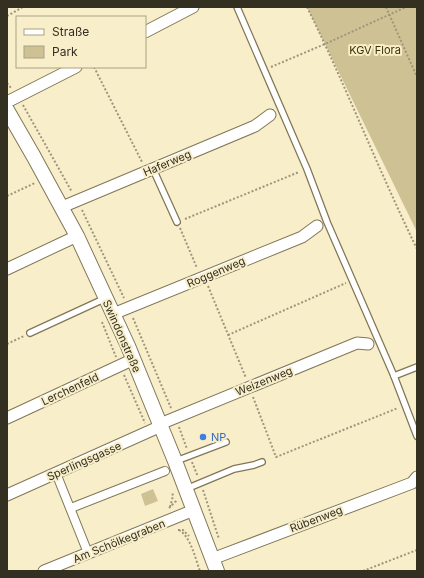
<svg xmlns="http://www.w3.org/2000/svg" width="424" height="578" font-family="Inter,sans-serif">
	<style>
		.green { fill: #cec295 }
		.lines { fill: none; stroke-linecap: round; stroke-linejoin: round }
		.service-casing { stroke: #817757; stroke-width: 8 }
		.pedestrian-casing { stroke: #817757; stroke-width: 10 }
		.minor-casing { stroke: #817757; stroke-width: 13 }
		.tertiary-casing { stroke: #817757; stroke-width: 16 }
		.path { stroke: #9d967c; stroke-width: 2; stroke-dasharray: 2 2; stroke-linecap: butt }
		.service { stroke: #fff; stroke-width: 5.5 }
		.pedestrian { stroke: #fff; stroke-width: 8 }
		.minor { stroke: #fff; stroke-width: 11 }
		.tertiary { stroke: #fff; stroke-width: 14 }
		.shop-dot { fill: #3f7fe0; stroke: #f8eeca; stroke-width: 1.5 }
		.labels { text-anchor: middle; stroke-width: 4; stroke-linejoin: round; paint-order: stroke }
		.park-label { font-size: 11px; fill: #3e3304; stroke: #f8eeca }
		.street-label { font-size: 11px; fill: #332f21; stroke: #f8eeca }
		.shop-label { font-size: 11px; fill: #366cbe; stroke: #f8eeca; text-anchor: start }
	</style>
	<rect width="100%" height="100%" fill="#f8eeca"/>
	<g class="green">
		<polygon points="307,7 417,7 417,232"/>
		<polygon points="153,489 158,501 145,506 141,494"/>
	</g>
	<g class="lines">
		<g class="service-casing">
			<g id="service">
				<polyline points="237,7 307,169 327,222 394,376 417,436"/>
				<polyline points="153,169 177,222"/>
				<polyline points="30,333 106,298"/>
				<polyline points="394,376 417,367"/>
				<polyline points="176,461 226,442"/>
				<polyline points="186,489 234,469 254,465 262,462"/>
			</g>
		</g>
		<g class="pedestrian-casing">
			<g id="pedestrian">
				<polyline points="56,473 88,553"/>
				<polyline points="71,508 165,471"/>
			</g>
		</g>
		<g class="minor-casing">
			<g id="minor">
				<polyline points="145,32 193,7"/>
				<polyline points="7,102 76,67"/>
				<polyline points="62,207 255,126 270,115"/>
				<polyline points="7,269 77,236"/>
				<polyline points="113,314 302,237 317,226"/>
				<polyline points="7,418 134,359"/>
				<polyline points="160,424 357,343 368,344"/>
				<polyline points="7,495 161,426"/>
				<polyline points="212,559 412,483 417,477"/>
				<polyline points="44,571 194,510"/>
			</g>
		</g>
		<g class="tertiary-casing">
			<polyline id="tertiary" points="7,110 34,157 77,236 128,346 175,461 217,571"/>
		</g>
		<g class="path">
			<path d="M307 7C346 86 378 169 417 249"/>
			<polyline points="386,7 417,77"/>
			<polyline points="7,16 23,7"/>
			<polyline points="94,67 142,162"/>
			<polyline points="271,67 325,44 406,7"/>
			<polyline points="7,83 11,88"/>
			<polyline points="23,105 72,192"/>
			<polyline points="7,196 35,183"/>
			<polyline points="82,210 124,298"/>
			<polyline points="185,219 299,172"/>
			<polyline points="180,228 197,268"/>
			<polyline points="208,286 246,378"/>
			<polyline points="133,318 171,408"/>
			<polyline points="102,322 116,357"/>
			<polyline points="228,335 346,283"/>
			<polyline points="7,344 24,336"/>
			<polyline points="124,375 145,423"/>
			<polyline points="253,397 276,457 398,408"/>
			<polyline points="179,427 187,449"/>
			<polyline points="192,462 198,477"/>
			<polyline points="203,490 219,539"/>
			<polyline points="170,507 173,496 172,492"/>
			<polyline points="169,508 176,501 176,500"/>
			<polyline points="178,530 183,530 189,536"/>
			<path d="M179 530C191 537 195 558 200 571"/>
			<polyline points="363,571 417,550"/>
		</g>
		<use href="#service" class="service"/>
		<use href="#pedestrian" class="pedestrian"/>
		<use href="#minor" class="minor"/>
		<use href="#tertiary" class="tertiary"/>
	</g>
	<circle class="shop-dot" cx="203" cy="437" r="4"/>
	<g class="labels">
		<g class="park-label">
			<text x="375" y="54">KGV Flora</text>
		</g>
		<g class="street-label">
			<text transform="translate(167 163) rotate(-23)" y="4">Haferweg</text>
			<text transform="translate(216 272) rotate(-23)" y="4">Roggenweg</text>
			<text transform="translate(122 336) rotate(66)" y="4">Swindonstraße</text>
			<text transform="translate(264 381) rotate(-22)" y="4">Weizenweg</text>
			<text transform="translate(70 389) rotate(-25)" y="4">Lerchenfeld</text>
			<text transform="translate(84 461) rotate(-24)" y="4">Sperlingsgasse</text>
			<text transform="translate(316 519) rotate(-21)" y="4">Rübenweg</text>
			<text transform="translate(119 541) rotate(-22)" y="4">Am Schölkegraben</text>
		</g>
		<g class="shop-label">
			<text x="211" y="441">NP</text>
		</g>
	</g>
	<rect width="424" height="578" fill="none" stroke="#332f21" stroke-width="16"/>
	<rect x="16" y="16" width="130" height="52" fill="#f8eeca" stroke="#a9a286"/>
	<rect x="24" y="29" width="20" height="6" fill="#ffffff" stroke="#a9a286"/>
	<text x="52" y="36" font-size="12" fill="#332f21">Straße</text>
	<rect x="24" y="46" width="20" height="12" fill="#cec295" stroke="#a9a286"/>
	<text x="52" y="56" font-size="12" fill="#332f21">Park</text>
</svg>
